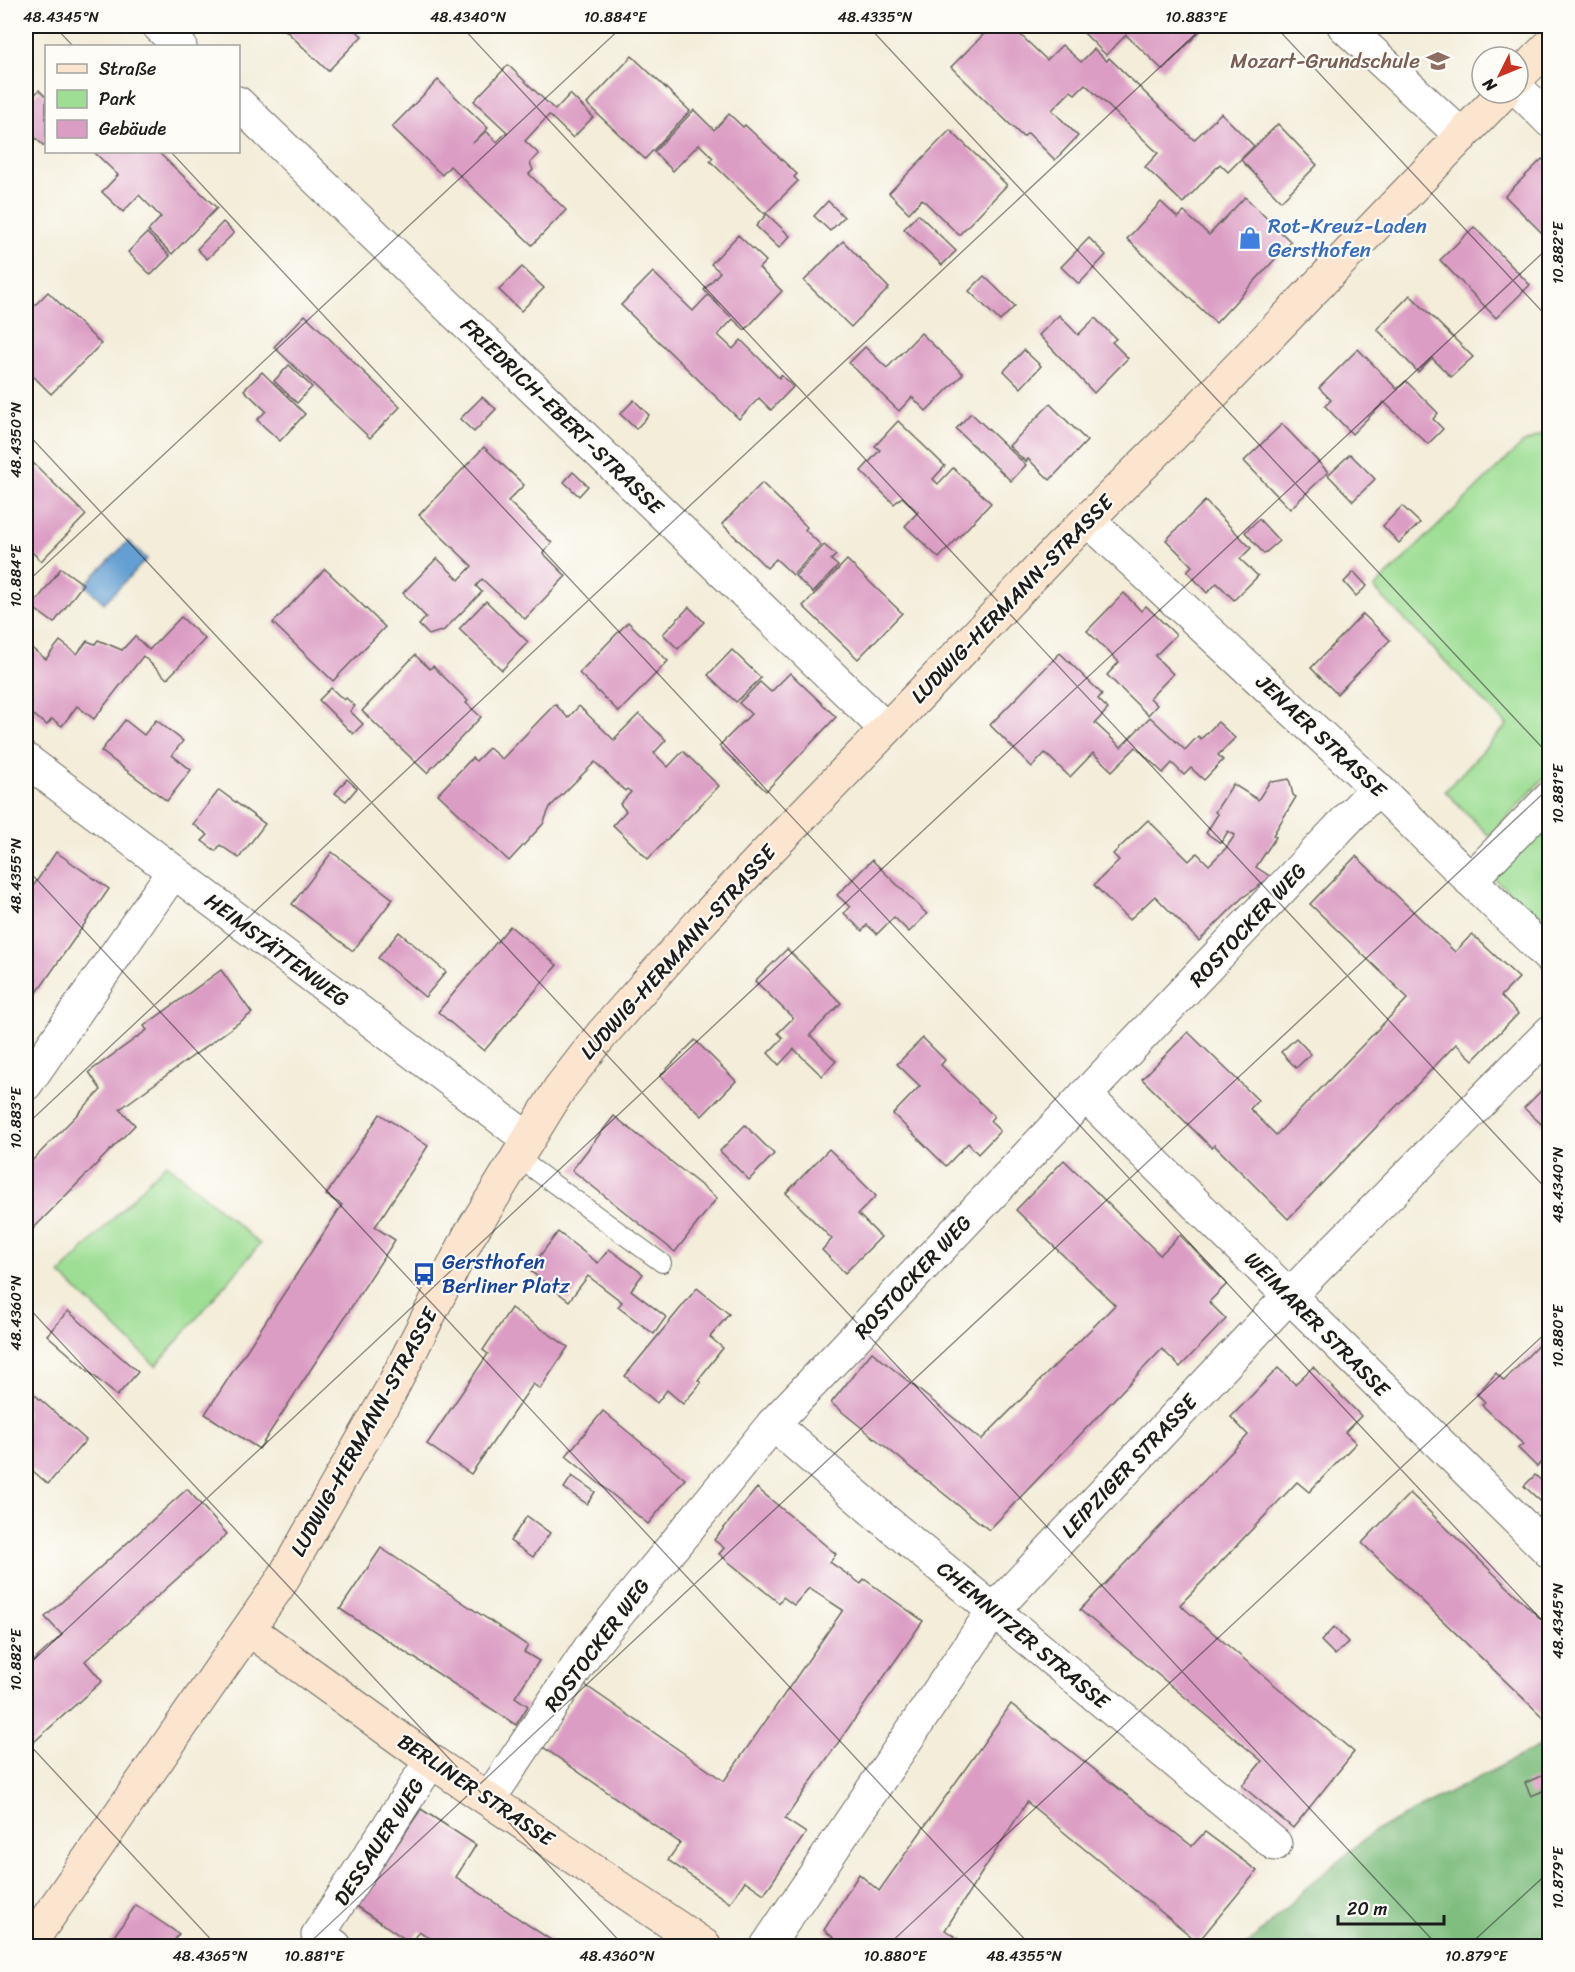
<svg xmlns="http://www.w3.org/2000/svg" width="1575" height="1972" font-family="Sriracha,sans-serif">
	<style>
		.green { fill: #9ede94; stroke: #5d7d58; stroke-width: 1.5 }
		.forest { fill: #7ebd7e; stroke: #4d6c4d; stroke-width: 1.5 }
		.water { fill: #639fd3; stroke: #405e78; stroke-width: 1.5 }
		.building { fill: #dc9dc4 }
		.lines { fill: none; stroke-linecap: round; stroke-linejoin: round }
		.lane-casing { stroke: #67655e; stroke-width: 20 }
		.street-casing { stroke: #67655e; stroke-width: 35 }
		.secondary-casing { stroke: #67655e; stroke-width: 35 }
		.lane { stroke: #fff; stroke-width: 18 }
		.street { stroke: #fff; stroke-width: 33 }
		.secondary { stroke: #fce5cf; stroke-width: 33 }
		.ticks { fill: none; stroke: #1c1c1c; stroke-width: 1.5; stroke-opacity: 0.45 }
		.labels { text-anchor: middle; stroke-width: 4.5; stroke-linejoin: round; paint-order: stroke }
		.education-label { font-size: 21px; fill: #785e54; stroke: #fdfcf7; text-anchor: end }
		.shop-label { font-size: 21px; fill: #366cbe; stroke: #fdfcf7; text-anchor: start }
		.street-label { font-size: 21px; fill: #1c1c1c; stroke: #fdfcf7 }
		.transit-label { font-size: 21px; fill: #164399; stroke: #fdfcf7; text-anchor: start }
		.neatline { fill: none; stroke: #1c1c1c; stroke-width: 2 }
		.ticks-label { font-size: 15px; text-anchor: middle; fill: #1c1c1c }
	</style>
	<rect width="100%" height="100%" fill="#fdfcf7"/>
	<filter id="ink" filterUnits="userSpaceOnUse"><feTurbulence type="fractalNoise" baseFrequency=".0167" numOctaves="2"/><feDisplacementMap in="SourceGraphic" scale="12" xChannelSelector="R" yChannelSelector="G"/><feConvolveMatrix kernelMatrix="1 2 1 2 8 2 1 2 1" color-interpolation-filters="sRGB"/></filter>
	<filter id="wash" filterUnits="userSpaceOnUse"><feTurbulence type="fractalNoise" baseFrequency=".008" numOctaves="4" result="noise"/><feDisplacementMap in="SourceGraphic" scale="24" xChannelSelector="R" yChannelSelector="G"/><feGaussianBlur stdDeviation="1.35" result="paint"/><feColorMatrix in="noise" values="0 0 0 0 0 0 0 0 0 0 0 0 0 0 0 0 0 1.4 0 .05"/><feComposite in="paint" operator="in"/></filter>
	<g filter="url(#wash)">
		<rect width="100%" height="100%" fill="#f3edd9"/>
		<g class="green">
			<polygon points="1549,431 1549,773 1489,836 1445,791 1507,725 1374,588 1522,444"/>
			<polygon points="1549,818 1549,931 1493,877"/>
			<polygon points="166,1163 260,1244 156,1366 60,1274"/>
		</g>
		<polygon class="forest" points="1549,1741 1549,1946 1246,1946 1311,1884 1372,1833"/>
		<polygon class="water" points="128,541 147,559 104,603 85,585"/>
		<g id="blocks">
			<g class="building">
				<polygon points="281,26 351,26 362,36 328,71"/>
				<polygon points="992,26 1011,26 1047,60 1062,45 1081,62 1094,49 1107,61 1109,58 1194,140 1221,113 1254,146 1228,172 1220,164 1183,203 1145,167 1158,153 1085,84 1075,94 1071,91 1052,110 1078,136 1055,160 1028,133 1023,137 951,67"/>
				<polygon points="1077,26 1201,26 1203,28 1163,70 1126,35 1106,55"/>
				<polygon points="632,56 690,111 645,159 587,104"/>
				<polygon points="508,65 555,110 570,94 593,117 573,138 549,115 525,141 539,154 530,163 533,170 529,174 566,210 532,245 450,166 442,175 392,127 438,80 488,128 473,143 486,131 497,142 507,132 474,101"/>
				<polygon points="39,90 46,97 46,143 44,146 26,129 26,104"/>
				<polygon points="694,110 714,130 729,114 743,127 745,125 797,174 794,177 798,181 765,214 710,161 713,158 699,144 673,171 654,152"/>
				<polygon points="1278,124 1317,165 1281,201 1241,160"/>
				<polygon points="950,130 1007,185 959,235 922,199 909,213 889,193"/>
				<polygon points="94,152 158,152 217,208 172,254 148,231 161,217 139,195 123,212 102,192 118,175"/>
				<polygon points="1542,159 1550,167 1550,241 1505,196"/>
				<polygon points="1245,197 1291,242 1216,323 1127,239 1161,202 1178,218 1184,212 1209,235"/>
				<polygon points="828,201 844,217 830,231 814,216"/>
				<polygon points="767,214 790,236 779,248 756,226"/>
				<polygon points="918,214 956,251 942,265 904,229"/>
				<polygon points="223,222 234,233 207,259 197,249"/>
				<polygon points="1474,227 1530,285 1496,318 1440,260"/>
				<polygon points="147,233 170,256 151,275 128,252"/>
				<polygon points="738,235 766,261 759,268 782,291 745,330 733,319 718,335 733,349 741,340 779,378 781,375 793,387 771,410 759,398 739,419 621,305 653,272 693,311 708,295 731,317 704,290 720,272 711,264"/>
				<polygon points="1089,238 1106,255 1079,284 1061,267"/>
				<polygon points="843,241 889,288 851,327 804,281"/>
				<polygon points="522,267 544,288 521,311 499,290"/>
				<polygon points="984,276 1015,306 1000,321 969,291"/>
				<polygon points="48,292 101,344 51,394 26,369 26,314"/>
				<polygon points="1410,295 1473,357 1451,377 1432,358 1418,372 1377,329"/>
				<polygon points="305,315 400,407 370,438 274,347"/>
				<polygon points="1059,315 1078,335 1095,318 1116,339 1112,342 1128,358 1094,393 1039,335"/>
				<polygon points="921,333 963,374 926,411 912,397 899,411 849,363 865,347 887,368"/>
				<polygon points="1358,349 1397,389 1406,381 1438,413 1433,419 1443,429 1428,444 1384,402 1352,434 1325,406 1331,400 1319,388"/>
				<polygon points="1024,350 1041,366 1021,388 1004,371"/>
				<polygon points="289,365 312,387 297,403 274,381"/>
				<polygon points="262,372 305,414 280,441 257,420 266,411 244,390"/>
				<polygon points="482,397 496,409 474,432 460,419"/>
				<polygon points="634,400 649,415 636,429 620,414"/>
				<polygon points="1050,404 1087,441 1050,480 1028,459 1026,462 1009,446"/>
				<polygon points="971,413 1026,465 1011,481 956,429"/>
				<polygon points="898,421 945,466 933,479 938,484 953,468 991,503 939,558 905,526 918,512 902,497 894,504 861,471 880,450 875,446"/>
				<polygon points="1282,424 1328,472 1290,509 1244,461"/>
				<polygon points="484,447 524,485 508,501 552,543 543,553 566,576 525,619 482,579 476,586 482,592 442,632 441,631 429,635 419,625 426,617 403,593 437,558 459,580 472,566 419,515"/>
				<polygon points="1350,454 1375,479 1353,501 1328,475"/>
				<polygon points="26,456 86,515 41,561 26,546"/>
				<polygon points="573,472 588,486 579,496 564,482"/>
				<polygon points="762,483 807,527 805,530 821,545 793,575 776,559 767,568 722,524"/>
				<polygon points="1205,501 1251,548 1240,559 1258,576 1234,600 1217,583 1207,593 1187,571 1192,566 1166,540"/>
				<polygon points="1402,506 1420,523 1399,543 1383,526"/>
				<polygon points="1259,519 1279,541 1264,554 1245,532"/>
				<polygon points="824,545 836,555 831,560 838,566 813,593 795,576"/>
				<polygon points="847,560 902,613 858,659 803,606"/>
				<polygon points="61,568 83,584 54,623 32,607"/>
				<polygon points="325,569 385,627 333,681 273,623"/>
				<polygon points="1354,572 1367,586 1356,596 1344,582"/>
				<polygon points="1124,593 1141,611 1146,606 1176,635 1155,656 1173,674 1150,698 1157,705 1148,715 1107,675 1119,662 1087,631"/>
				<polygon points="486,601 528,642 502,670 459,629"/>
				<polygon points="689,607 704,622 678,649 663,634"/>
				<polygon points="1363,614 1390,640 1337,694 1311,668"/>
				<polygon points="181,617 205,639 167,679 143,656 94,719 77,706 62,726 52,719 47,725 27,710 32,703 26,698 26,644 46,659 60,641 77,654 87,641 95,644 98,640 122,650 135,636 149,650"/>
				<polygon points="628,622 668,661 619,712 579,673"/>
				<polygon points="732,650 761,678 736,702 708,675"/>
				<polygon points="1060,653 1102,694 1098,699 1108,709 1095,723 1121,747 1150,717 1185,750 1198,736 1201,739 1218,722 1235,738 1218,755 1223,760 1204,780 1191,768 1184,775 1172,763 1163,773 1136,747 1112,771 1093,753 1070,777 1045,753 1032,767 990,725"/>
				<polygon points="415,655 430,669 433,666 468,701 466,703 481,717 427,773 362,711"/>
				<polygon points="790,673 836,717 766,791 719,746 751,714 739,703 760,682 771,692"/>
				<polygon points="331,688 344,700 346,698 355,706 350,711 363,724 353,734 319,700"/>
				<polygon points="555,704 568,718 579,706 615,741 617,739 615,738 639,714 666,740 654,753 668,767 683,751 719,786 648,859 613,825 626,811 620,804 631,792 627,789 625,791 595,762 550,807 543,824 509,861 438,794 472,758 476,761 489,748 502,759"/>
				<polygon points="125,720 144,735 156,720 183,741 172,755 191,770 167,801 101,751"/>
				<polygon points="347,779 357,788 346,801 335,793"/>
				<polygon points="1289,779 1293,795 1296,797 1273,835 1276,837 1256,867 1271,877 1242,898 1199,941 1155,896 1129,920 1094,885 1119,860 1113,854 1148,820 1189,861 1197,853 1209,865 1226,848 1235,835 1228,831 1221,843 1206,833 1218,814 1215,812 1233,784 1258,800 1270,781 1272,782"/>
				<polygon points="219,790 265,824 239,858 220,845 216,851 202,841 208,835 193,824"/>
				<polygon points="56,852 109,889 36,994 26,987 26,897"/>
				<polygon points="332,852 393,899 353,951 292,904"/>
				<polygon points="1356,856 1455,952 1472,934 1519,978 1501,996 1518,1014 1473,1060 1456,1044 1288,1219 1214,1145 1212,1148 1142,1079 1188,1032 1258,1100 1250,1109 1276,1135 1408,998 1310,904"/>
				<polygon points="872,860 927,914 909,932 894,917 877,934 867,925 862,931 844,913 850,907 837,895"/>
				<polygon points="510,926 557,965 484,1051 438,1012"/>
				<polygon points="399,932 446,972 425,997 378,958"/>
				<polygon points="787,949 841,1003 810,1035 836,1061 822,1076 794,1049 779,1065 768,1053 783,1038 778,1033 793,1018 755,981"/>
				<polygon points="221,970 252,1013 120,1109 135,1125 26,1236 26,1167 101,1090 89,1072 147,1030 144,1026"/>
				<polygon points="26,992 33,997 26,1009"/>
				<polygon points="923,1038 945,1060 941,1065 994,1116 990,1121 1000,1131 978,1154 968,1143 946,1166 893,1114 920,1086 897,1064"/>
				<polygon points="1296,1038 1311,1054 1296,1068 1281,1052"/>
				<polygon points="695,1040 736,1081 702,1116 660,1076"/>
				<polygon points="1550,1082 1550,1132 1524,1108"/>
				<polygon points="380,1114 428,1146 375,1227 395,1240 259,1449 205,1414 342,1205 326,1195"/>
				<polygon points="614,1116 717,1198 675,1252 572,1170"/>
				<polygon points="745,1125 774,1154 749,1180 720,1151"/>
				<polygon points="829,1149 876,1196 858,1214 881,1237 845,1273 822,1250 832,1239 786,1193"/>
				<polygon points="1064,1160 1160,1255 1180,1235 1227,1284 1209,1302 1226,1319 1180,1367 1162,1349 989,1530 831,1403 872,1352 981,1440 1115,1305 1016,1210"/>
				<polygon points="558,1232 598,1263 609,1249 643,1274 631,1290 666,1317 654,1334 618,1307 622,1302 588,1276 569,1301 529,1270"/>
				<polygon points="697,1288 729,1314 710,1337 723,1348 698,1380 701,1383 683,1404 667,1390 657,1403 625,1376"/>
				<polygon points="511,1308 568,1347 540,1389 533,1384 471,1474 427,1444 488,1354 483,1350"/>
				<polygon points="68,1311 138,1372 117,1396 47,1335"/>
				<polygon points="1550,1333 1550,1469 1541,1462 1537,1467 1518,1448 1523,1444 1482,1405 1485,1402 1477,1394 1496,1373 1504,1381"/>
				<polygon points="1313,1367 1361,1416 1345,1432 1356,1443 1309,1492 1297,1482 1180,1605 1354,1752 1293,1828 1242,1786 1262,1761 1080,1610 1248,1435 1231,1417 1278,1368 1295,1384"/>
				<polygon points="26,1387 86,1440 48,1484 26,1465"/>
				<polygon points="603,1411 685,1479 648,1524 566,1456"/>
				<polygon points="1535,1475 1550,1488 1550,1510 1524,1486"/>
				<polygon points="572,1476 595,1492 587,1504 564,1488"/>
				<polygon points="757,1488 836,1554 830,1562 861,1584 864,1579 923,1621 785,1819 806,1833 764,1894 745,1881 730,1903 668,1860 680,1843 543,1747 585,1685 724,1781 843,1610 809,1588 794,1605 783,1597 779,1603 719,1554 724,1548 714,1540"/>
				<polygon points="187,1489 227,1534 85,1661 102,1681 26,1749 26,1668 62,1635 45,1617"/>
				<polygon points="1410,1493 1548,1626 1550,1625 1550,1724 1362,1543"/>
				<polygon points="527,1516 550,1533 533,1557 510,1541"/>
				<polygon points="381,1548 528,1646 524,1652 539,1661 515,1697 528,1706 516,1725 340,1609"/>
				<polygon points="1334,1627 1348,1642 1335,1655 1321,1641"/>
				<polygon points="1011,1704 1192,1846 1205,1832 1257,1871 1198,1942 1027,1802 945,1930 969,1946 844,1946 824,1930 859,1874 879,1891"/>
				<polygon points="1550,1772 1550,1788 1531,1796 1525,1783"/>
				<polygon points="421,1809 476,1845 456,1877 560,1946 442,1946 419,1931 411,1943 356,1906"/>
				<polygon points="136,1905 179,1934 170,1946 107,1946"/>
			</g>
		</g>
	</g>
	<g filter="url(#ink)">
		<use href="#blocks" fill-opacity="0" stroke="#67655e" stroke-width="1.5"/>
		<g class="lines">
			<g class="lane-casing">
				<polyline id="lane" points="517,1157 662,1263"/>
			</g>
			<g class="street-casing">
				<g id="street">
					<polyline points="159,26 180,46"/>
					<polyline points="1344,26 1462,136"/>
					<polyline points="1518,89 1550,121"/>
					<polyline points="238,103 886,729"/>
					<polyline points="1088,520 1377,788 1550,958"/>
					<polyline points="26,760 528,1139"/>
					<polyline points="1470,880 1550,798"/>
					<polyline points="26,1084 173,872"/>
					<polyline points="1085,1095 1550,1552"/>
					<polyline points="773,1424 883,1519 1275,1844"/>
					<polyline points="489,1799 590,1648 773,1424 1377,788"/>
					<polyline points="335,1946 318,1935 431,1761"/>
					<polyline points="767,1946 993,1611 1289,1296 1550,1032"/>
				</g>
			</g>
			<g class="secondary-casing">
				<g id="secondary">
					<polyline points="1518,77 1550,45"/>
					<polyline points="250,1630 431,1761 705,1946"/>
					<polyline points="28,1946 281,1582 390,1392 469,1236 560,1088 603,1033 699,924 770,849 934,680 1058,549 1181,427 1503,93"/>
				</g>
			</g>
			<use href="#lane" class="lane"/>
			<use href="#street" class="street"/>
			<use href="#secondary" class="secondary"/>
		</g>
	</g>
	<path class="ticks" d="M54 26 73 46M461 26 1550 1193M868 26 1550 756M1275 26 1550 320M26 41 42 26M171 152 1550 1629M26 432 1438 1946M26 583 623 26M26 868 1031 1946M26 1125 1204 26M26 1305 624 1946M26 1667 1550 246M26 1741 217 1946M306 1946 1550 787M887 1946 1550 1329M1468 1946 1550 1871"/>
	<defs>
		<g id="school-bare" transform="scale(1.8)"><path d="M0-5L7-2L0 1L-7-2ZM-4 1L0 2.5L4 1V4Q0 6-4 4Z" fill="#8d6e63" stroke="#fdfcf7" stroke-width="2.5" paint-order="stroke"/></g>
		<g id="shop-bare" transform="scale(1.8)"><path d="M-5-2.5h2.3a2.7 3.5 0 0 1 5.4 0H5L5.5 6h-11ZM-1.5-2.5h3a1.5 2.3 0 0 0-3 0Z" fill="#3f7fe0" stroke="#fdfcf7" stroke-width="2.5" paint-order="stroke"/></g>
		<g id="bus-bare" transform="scale(1.8)"><path d="M-5-6H5V4H4V6H2V4H-2V6H-4V4H-5ZM-3.5-4V0h7V-4ZM-3.5 1.2v1.5H-2V1.2ZM2 1.2v1.5H3.5V1.2Z" fill="#1a4fb4" stroke="#fdfcf7" stroke-width="2.5" paint-order="stroke"/></g>
	</defs>
	<g fill-rule="evenodd">
		<use href="#school-bare" x="1438" y="61"/>
		<use href="#shop-bare" x="1250" y="238"/>
		<use href="#bus-bare" x="424" y="1274"/>
	</g>
	<g class="labels">
		<g class="education-label">
			<text x="1420" y="68">Mozart-Grundschule</text>
		</g>
		<g class="shop-label">
			<text x="1268" y="233">Rot-Kreuz-Laden<tspan x="1268" dy="24">Gersthofen</tspan></text>
		</g>
		<g class="street-label">
			<text transform="translate(562 416) rotate(44)" y="7">FRIEDRICH-EBERT-STRASSE</text>
			<text transform="translate(1012 599) rotate(-46)" y="7">LUDWIG-HERMANN-STRASSE</text>
			<text transform="translate(1321 736) rotate(43)" y="7">JENAER STRASSE</text>
			<text transform="translate(1248 925) rotate(-47)" y="7">ROSTOCKER WEG</text>
			<text transform="translate(277 950) rotate(37)" y="7">HEIMSTÄTTENWEG</text>
			<text transform="translate(678 952) rotate(-48)" y="7">LUDWIG-HERMANN-STRASSE</text>
			<text transform="translate(913 1277) rotate(-47)" y="7">ROSTOCKER WEG</text>
			<text transform="translate(1317 1324) rotate(45)" y="7">WEIMARER STRASSE</text>
			<text transform="translate(364 1432) rotate(-61)" y="7">LUDWIG-HERMANN-STRASSE</text>
			<text transform="translate(1129 1466) rotate(-47)" y="7">LEIPZIGER STRASSE</text>
			<text transform="translate(1023 1635) rotate(40)" y="7">CHEMNITZER STRASSE</text>
			<text transform="translate(597 1645) rotate(-53)" y="7">ROSTOCKER WEG</text>
			<text transform="translate(476 1790) rotate(34)" y="7">BERLINER STRASSE</text>
			<text transform="translate(379 1842) rotate(-57)" y="7">DESSAUER WEG</text>
		</g>
		<g class="transit-label">
			<text x="442" y="1269">Gersthofen<tspan x="442" dy="24">Berliner Platz</tspan></text>
		</g>
	</g>
	<rect width="1575" height="1972" fill="none" stroke="#fdfcf7" stroke-width="66"/>
	<rect x="45" y="45" width="195" height="108" fill="#fdfcf7" stroke="#a3a29f" stroke-width="1.5"/>
	<rect x="57" y="64" width="30" height="9" fill="#fce5cf" stroke="#a3a29f" stroke-width="1.5"/>
	<text x="99" y="75" font-size="18" fill="#1c1c1c">Straße</text>
	<rect x="57" y="90" width="30" height="18" fill="#9ede94" stroke="#a3a29f" stroke-width="1.5"/>
	<text x="99" y="105" font-size="18" fill="#1c1c1c">Park</text>
	<rect x="57" y="120" width="30" height="18" fill="#dc9dc4" stroke="#a3a29f" stroke-width="1.5"/>
	<text x="99" y="135" font-size="18" fill="#1c1c1c">Gebäude</text>
	<g transform="translate(1500 75) rotate(227)"><circle r="28" fill="#fdfcf7" stroke="#a3a29f" stroke-width="1.5"/>
	<path d="M0-4.5L10 22L0 15L-10 22Z" fill="#c8321e"/>
	<text y="-9" font-size="16" font-weight="bold" text-anchor="middle" fill="#1c1c1c">N</text>
	</g>
	<path d="M1338 1915v9h106v-9" fill="none" stroke="#1c1c1c" stroke-width="3"/>
	<text x="1347" y="1915" font-size="18" fill="#1c1c1c" stroke="#fdfcf7" stroke-width="4.5" paint-order="stroke">20 m</text>
	<rect x="33" y="33" width="1509" height="1906" class="neatline"/>
	<g class="ticks-label">
		<text x="61" y="22">48.4345°N</text>
		<text x="468" y="22">48.4340°N</text>
		<text x="615" y="22">10.884°E</text>
		<text x="875" y="22">48.4335°N</text>
		<text x="1196" y="22">10.883°E</text>
		<text transform="translate(1558 253) rotate(-90)" y="5">10.882°E</text>
		<text transform="translate(16 440) rotate(-90)" y="5">48.4350°N</text>
		<text transform="translate(16 576) rotate(-90)" y="5">10.884°E</text>
		<text transform="translate(1558 794) rotate(-90)" y="5">10.881°E</text>
		<text transform="translate(16 876) rotate(-90)" y="5">48.4355°N</text>
		<text transform="translate(16 1118) rotate(-90)" y="5">10.883°E</text>
		<text transform="translate(1558 1185) rotate(-90)" y="5">48.4340°N</text>
		<text transform="translate(16 1313) rotate(-90)" y="5">48.4360°N</text>
		<text transform="translate(1558 1336) rotate(-90)" y="5">10.880°E</text>
		<text transform="translate(1558 1621) rotate(-90)" y="5">48.4345°N</text>
		<text transform="translate(16 1660) rotate(-90)" y="5">10.882°E</text>
		<text transform="translate(1558 1878) rotate(-90)" y="5">10.879°E</text>
		<text x="210" y="1961">48.4365°N</text>
		<text x="314" y="1961">10.881°E</text>
		<text x="617" y="1961">48.4360°N</text>
		<text x="895" y="1961">10.880°E</text>
		<text x="1024" y="1961">48.4355°N</text>
		<text x="1476" y="1961">10.879°E</text>
	</g>
</svg>
